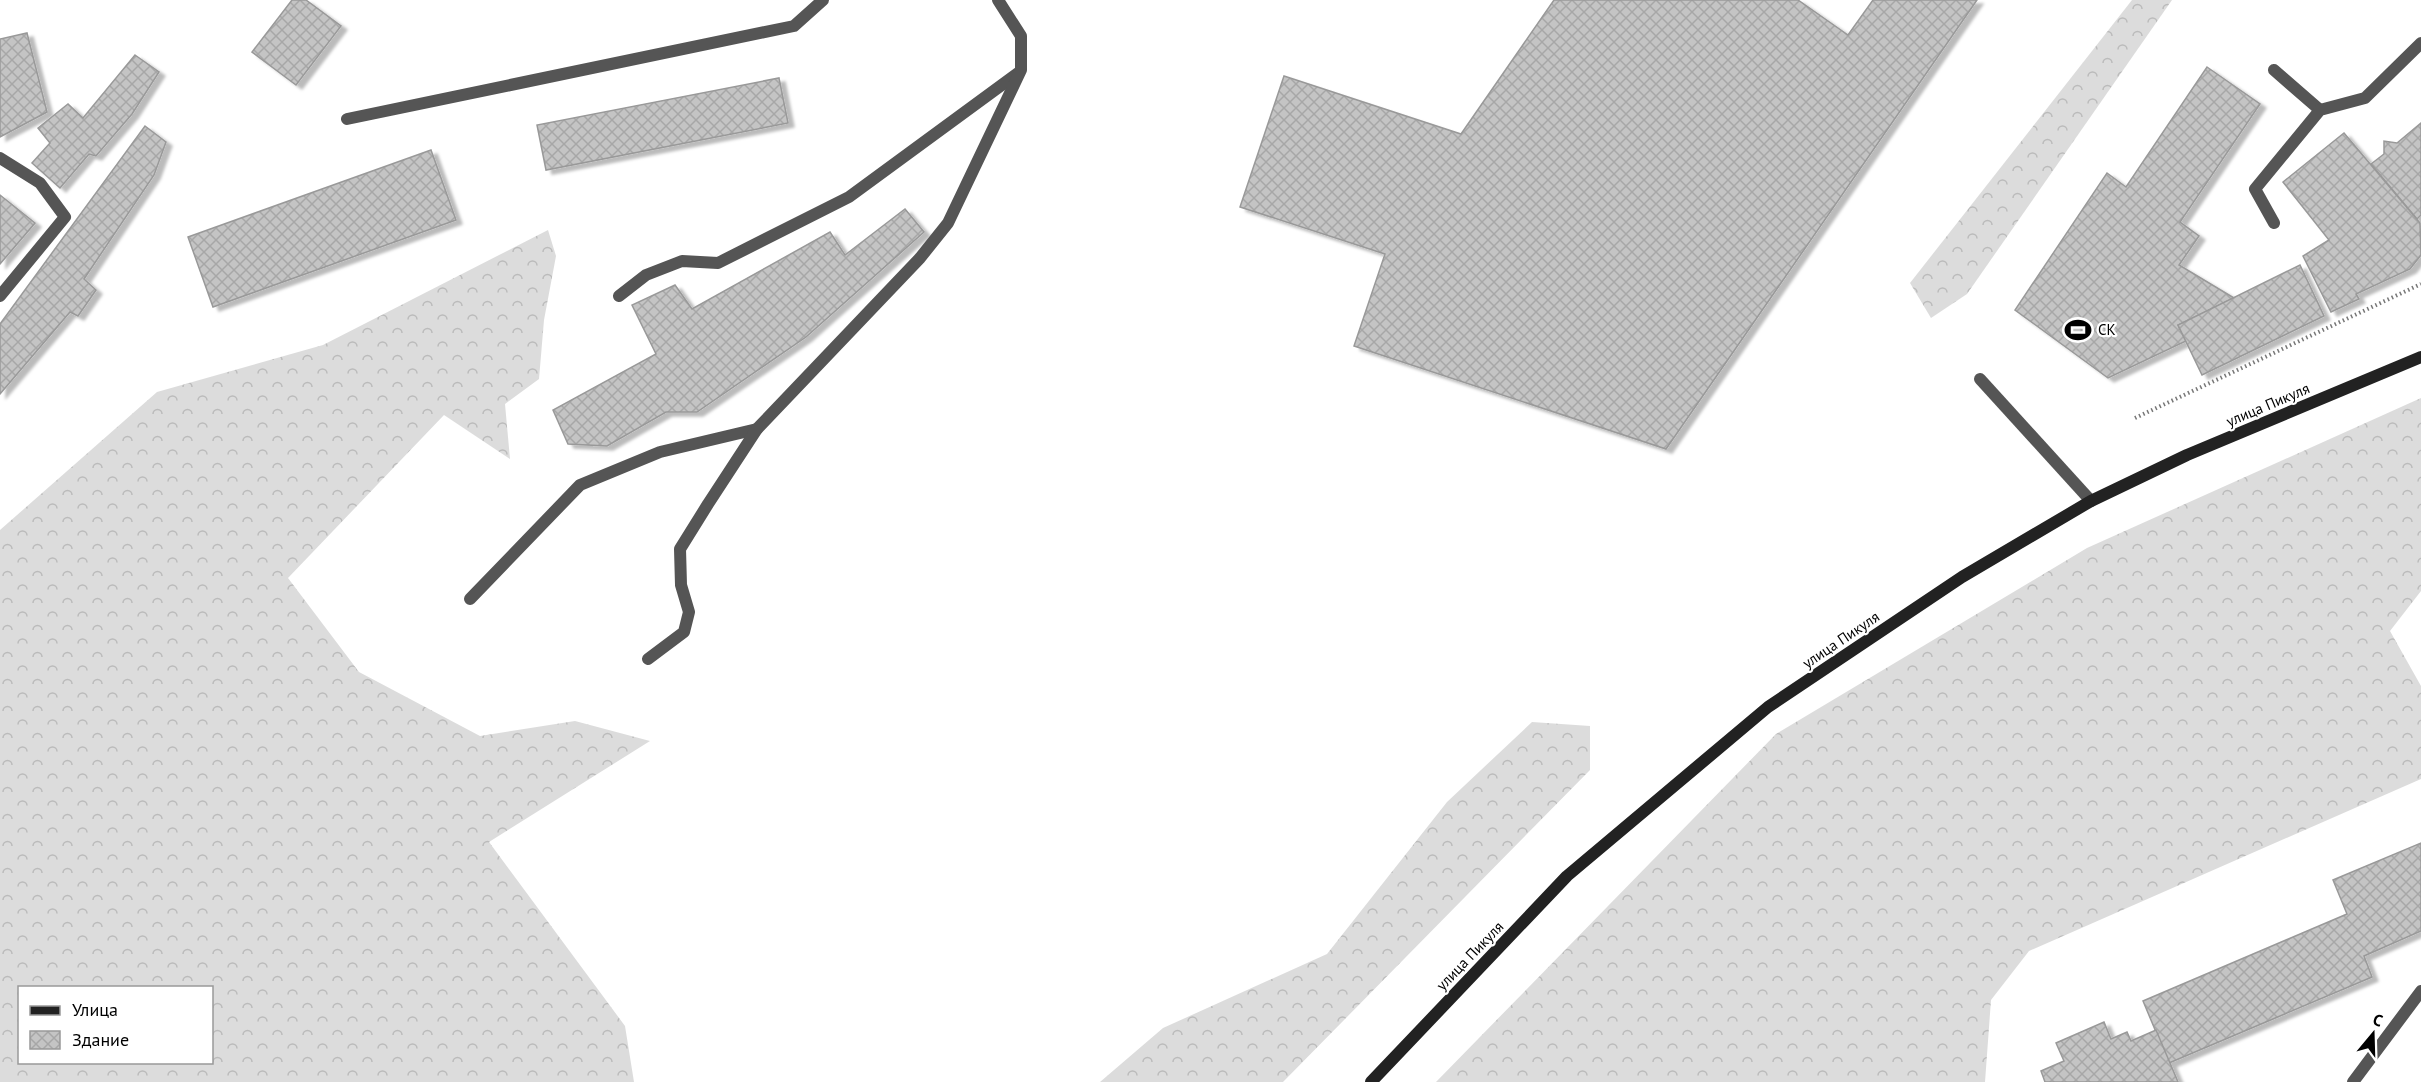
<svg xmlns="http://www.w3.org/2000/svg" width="2421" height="1082" font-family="'PT Sans',sans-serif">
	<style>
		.forest { fill: url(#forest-crowns); fill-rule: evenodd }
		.building { fill: url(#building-cross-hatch); stroke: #999; stroke-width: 1.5; filter: url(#shadow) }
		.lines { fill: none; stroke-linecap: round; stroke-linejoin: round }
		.path { stroke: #777; stroke-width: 4; stroke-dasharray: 1.5 3; stroke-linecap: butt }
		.lane { stroke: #555; stroke-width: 12 }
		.secondary { stroke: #222; stroke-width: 12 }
		.labels { text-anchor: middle; stroke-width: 4.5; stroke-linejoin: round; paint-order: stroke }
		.poi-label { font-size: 15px; fill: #000; stroke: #fff; text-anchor: start }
		.street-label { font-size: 15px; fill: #000; stroke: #fff }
	</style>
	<defs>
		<pattern id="forest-crowns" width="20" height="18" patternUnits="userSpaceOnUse" patternTransform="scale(1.5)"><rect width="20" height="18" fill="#dcdcdc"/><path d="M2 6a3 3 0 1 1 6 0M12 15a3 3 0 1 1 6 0" fill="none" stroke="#bbb"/></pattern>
		<pattern id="building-cross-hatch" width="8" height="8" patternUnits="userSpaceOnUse" patternTransform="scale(1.5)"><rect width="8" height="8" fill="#c4c4c4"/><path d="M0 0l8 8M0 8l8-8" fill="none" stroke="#a7a7a7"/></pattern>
		<filter id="shadow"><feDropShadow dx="6" dy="4" stdDeviation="1.5" flood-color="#0004"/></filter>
	</defs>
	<rect width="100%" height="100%" fill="#fff"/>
	<g class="forest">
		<polygon points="2132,0 2172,0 1967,294 1931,318 1910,283"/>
		<path d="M548 230 556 256 544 320 539 379 505 404 510 459 444 415 288 578 359 672 480 736 575 721 650 741 489 842 625 1026 634 1082H0V530L157 392 323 345ZM20 988H212V1062H20Z"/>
		<polygon points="2421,398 2421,591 2390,631 2421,686 2421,779 2029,951 1991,1000 1985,1082 1436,1082 1776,734 2087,548"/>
		<polygon points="1532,722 1590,726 1590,770 1283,1082 1100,1082 1163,1028 1327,954 1447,802"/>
	</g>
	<g class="building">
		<polygon points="292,0 306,0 341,26 296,85 252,52"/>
		<polygon points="1554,0 1798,0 1848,35 1873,0 1977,0 1666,449 1354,346 1385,254 1240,207 1284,76 1461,134"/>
		<polygon points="27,33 47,112 0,137 0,39"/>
		<polygon points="135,55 159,72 132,114 96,156 89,154 60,188 32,163 50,143 38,128 68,104 83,118"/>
		<polygon points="2207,67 2260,104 2180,222 2199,236 2179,265 2234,298 2178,325 2186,341 2108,378 2015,310 2107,173 2126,187"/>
		<polygon points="779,78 788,123 546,170 537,125"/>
		<polygon points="2421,123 2421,215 2417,219 2371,164 2384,154 2384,141 2397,143"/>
		<polygon points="145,126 166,142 154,175 84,279 96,290 78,316 70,312 0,394 0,324"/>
		<polygon points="2344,133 2420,223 2421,255 2410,269 2356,294 2359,299 2331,312 2303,256 2329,240 2283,182"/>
		<polygon points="431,150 456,220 213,307 188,237"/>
		<polygon points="0,195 35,223 0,264"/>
		<polygon points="905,209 924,232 806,337 697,412 666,412 607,446 568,444 553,410 656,354 632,305 675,285 692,309 830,232 845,255"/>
		<polygon points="2300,265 2324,316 2202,375 2178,325"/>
		<polygon points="2421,843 2421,931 2364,956 2372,977 2169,1063 2143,1001 2347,914 2333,880"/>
		<polygon points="2104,1022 2111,1039 2127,1032 2131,1041 2156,1030 2178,1082 2045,1082 2041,1071 2064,1061 2056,1043"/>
	</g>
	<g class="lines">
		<polyline class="path" points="2135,418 2421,284"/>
		<g class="lane">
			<polyline points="2274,70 2320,110"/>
			<polyline points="347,119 794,26 823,0"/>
			<polyline points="0,158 40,183 65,217 0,296"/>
			<polyline points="2274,223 2255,189 2320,110 2365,98 2421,43"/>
			<polyline points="619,296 646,275 682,261 718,263 849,197 1018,73"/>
			<polyline points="1980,379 2091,501"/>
			<polyline points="470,599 580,485 660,452 757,429"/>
			<polyline points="648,659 684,632 689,612 681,585 680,549 708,504 757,429 920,258 948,223 1021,70 1021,36 998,0"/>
			<polyline points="2353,1082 2421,991"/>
		</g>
		<polyline class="secondary" points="1371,1082 1567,876 1768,707 1962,577 2091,501 2187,455 2421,357"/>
	</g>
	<defs>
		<g id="stadium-bare" transform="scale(2.07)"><path d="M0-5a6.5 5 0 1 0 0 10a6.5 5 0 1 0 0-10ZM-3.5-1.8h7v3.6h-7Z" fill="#000" stroke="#fff" stroke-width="2.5" paint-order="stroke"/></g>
	</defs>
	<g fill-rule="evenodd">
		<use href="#stadium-bare" x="2078" y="330"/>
	</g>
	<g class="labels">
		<g class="poi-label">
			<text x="2098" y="335">СК</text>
		</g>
		<g class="street-label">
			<text transform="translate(2268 405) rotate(-23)" y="5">улица Пикуля</text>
			<text transform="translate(1841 640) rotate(-34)" y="5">улица Пикуля</text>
			<text transform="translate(1470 956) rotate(-46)" y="5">улица Пикуля</text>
		</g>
	</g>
	<rect x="18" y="986" width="195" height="78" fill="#ffffff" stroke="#999999" stroke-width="1.5"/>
	<rect x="30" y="1006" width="30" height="9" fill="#222222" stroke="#999999" stroke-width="1.5"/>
	<text x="72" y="1016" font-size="18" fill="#000000">Улица</text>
	<rect x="30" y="1031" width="30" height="18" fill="url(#building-cross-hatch)" stroke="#999999" stroke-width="1.5"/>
	<text x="72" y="1046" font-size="18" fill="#000000">Здание</text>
	<g transform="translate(2373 1034) rotate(19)" stroke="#ffffff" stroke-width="4.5" paint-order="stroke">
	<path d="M0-4.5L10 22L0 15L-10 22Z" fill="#000000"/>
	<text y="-9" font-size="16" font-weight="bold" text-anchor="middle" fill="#000000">С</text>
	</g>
</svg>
